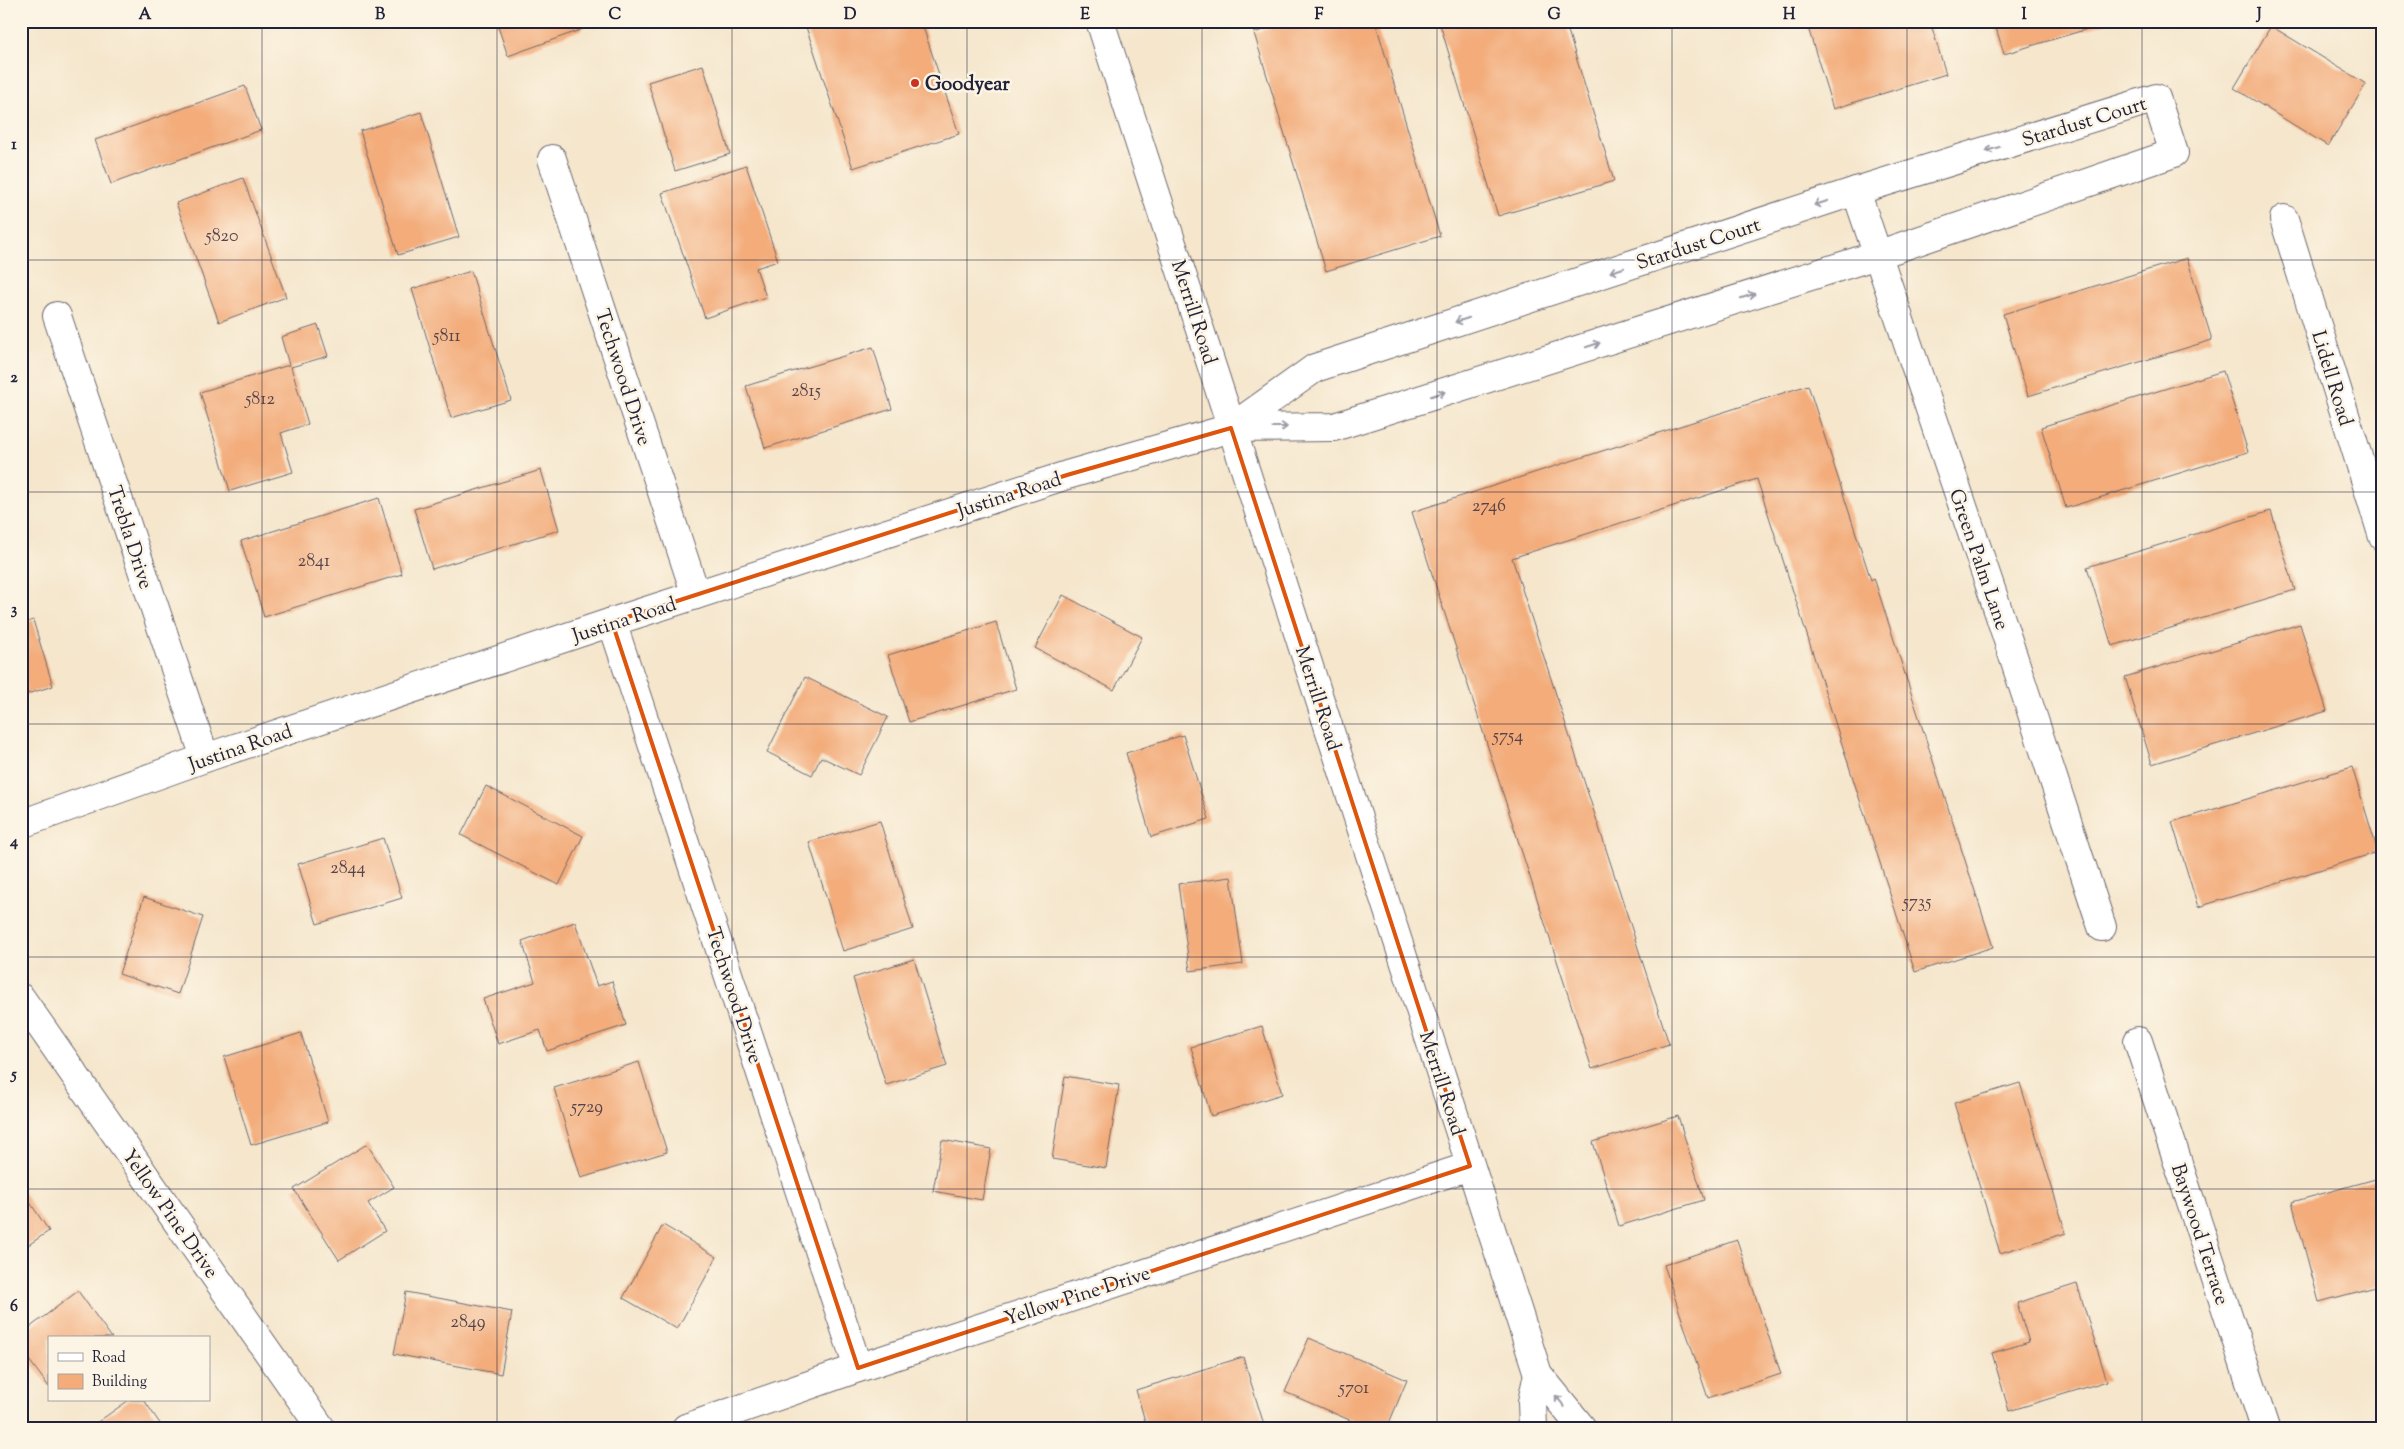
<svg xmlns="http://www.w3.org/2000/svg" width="2404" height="1449" font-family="'Sorts Mill Goudy',serif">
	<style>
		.building { fill: #f3ac7a }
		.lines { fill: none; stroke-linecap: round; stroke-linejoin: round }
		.minor-casing { stroke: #6c676e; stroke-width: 30 }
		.secondary-casing { stroke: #6c676e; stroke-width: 30 }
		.minor { stroke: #fff; stroke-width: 28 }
		.secondary { stroke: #fff; stroke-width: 28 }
		.oneway { stroke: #9c9ca7 }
		.marked { fill: none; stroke: #de560e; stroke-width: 4; stroke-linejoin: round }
		.grid { fill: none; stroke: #22223b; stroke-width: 1; stroke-opacity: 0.55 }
		.poi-dot { fill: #c8321e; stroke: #fcf5e5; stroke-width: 2 }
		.labels { text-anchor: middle; stroke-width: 5; stroke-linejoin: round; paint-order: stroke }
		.number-label { font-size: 18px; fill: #56444b }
		.poi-label { font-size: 20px; font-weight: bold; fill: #22223b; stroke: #fcf5e5; text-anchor: start }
		.street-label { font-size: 20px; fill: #22223b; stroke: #fcf5e5 }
		.neatline { fill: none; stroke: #22223b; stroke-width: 2 }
		.grid-label { font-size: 16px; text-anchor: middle; font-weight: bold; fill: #22223b }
	</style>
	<rect width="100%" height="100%" fill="#fcf5e5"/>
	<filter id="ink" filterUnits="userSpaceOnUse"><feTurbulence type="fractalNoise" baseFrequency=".02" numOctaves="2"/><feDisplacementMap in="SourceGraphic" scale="10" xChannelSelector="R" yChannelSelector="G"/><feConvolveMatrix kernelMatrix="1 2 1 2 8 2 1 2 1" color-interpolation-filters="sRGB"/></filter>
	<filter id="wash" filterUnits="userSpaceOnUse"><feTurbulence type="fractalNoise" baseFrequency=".0096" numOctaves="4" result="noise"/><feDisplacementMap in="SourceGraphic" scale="20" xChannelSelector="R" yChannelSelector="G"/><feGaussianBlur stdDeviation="1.12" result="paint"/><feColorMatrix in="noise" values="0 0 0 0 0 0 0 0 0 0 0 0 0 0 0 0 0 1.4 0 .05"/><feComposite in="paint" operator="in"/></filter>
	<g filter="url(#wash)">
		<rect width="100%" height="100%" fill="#f5e6cc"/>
		<g id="blocks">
			<g class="building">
				<polygon points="496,21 581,21 583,29 508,56"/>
				<polygon points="804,21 921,21 959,134 853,168"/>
				<polygon points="1291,21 1375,21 1440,236 1326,271 1254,33"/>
				<polygon points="1439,21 1565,21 1614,181 1498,216"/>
				<polygon points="1806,21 1930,21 1946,74 1833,109"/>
				<polygon points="1994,21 2111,21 2111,22 2004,54"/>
				<polygon points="2271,26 2366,84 2328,146 2234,88"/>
				<polygon points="703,65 730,154 675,171 648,82"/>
				<polygon points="245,86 261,130 111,184 95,140"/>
				<polygon points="421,112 459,237 398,255 360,131"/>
				<polygon points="746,165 778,261 756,268 766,297 705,318 662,193"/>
				<polygon points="243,178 286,297 219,322 176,203"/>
				<polygon points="2187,258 2212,340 2028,396 2003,314"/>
				<polygon points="471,271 511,400 451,418 412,289"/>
				<polygon points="318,325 328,356 291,367 308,424 281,433 293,472 230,491 200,392 289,365 281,337"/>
				<polygon points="873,347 892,409 765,448 746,386"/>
				<polygon points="2223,371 2248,452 2066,508 2041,427"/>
				<polygon points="1808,385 1871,580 1874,578 1993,947 1915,972 1757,479 1512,558 1669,1044 1592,1069 1412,512"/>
				<polygon points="541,470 559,530 432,569 414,509"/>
				<polygon points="379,498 402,574 264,617 241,541"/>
				<polygon points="2271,511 2295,590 2112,646 2087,567"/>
				<polygon points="1063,595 1142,637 1114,690 1035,648"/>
				<polygon points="33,620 53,686 21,696 21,624"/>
				<polygon points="996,622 1016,689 909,722 888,655"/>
				<polygon points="2300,624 2327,711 2152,764 2125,677"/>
				<polygon points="805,677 888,717 859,775 821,757 812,775 767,752"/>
				<polygon points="1183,735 1209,819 1151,837 1126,753"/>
				<polygon points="2352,767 2378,852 2198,907 2172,822"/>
				<polygon points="486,786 583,836 559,885 461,835"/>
				<polygon points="880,821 913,929 843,951 809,842"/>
				<polygon points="383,838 402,898 317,924 298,864"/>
				<polygon points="1231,877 1243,964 1190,971 1178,884"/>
				<polygon points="144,897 203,917 178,994 119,974"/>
				<polygon points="575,922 597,986 612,981 626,1025 547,1051 540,1030 498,1044 483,999 535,982 522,941"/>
				<polygon points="914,959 947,1066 886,1085 853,978"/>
				<polygon points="1262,1026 1282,1094 1211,1116 1191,1047"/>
				<polygon points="301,1033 328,1122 251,1145 224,1057"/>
				<polygon points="639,1062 667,1152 581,1178 554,1088"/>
				<polygon points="1065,1076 1119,1085 1106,1168 1052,1159"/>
				<polygon points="2020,1083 2066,1233 2000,1253 1954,1103"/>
				<polygon points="1678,1116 1704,1200 1619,1226 1593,1142"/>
				<polygon points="942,1140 991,1149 982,1200 933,1191"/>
				<polygon points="367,1144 394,1187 368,1203 385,1231 339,1260 294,1189"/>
				<polygon points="2383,1177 2383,1285 2319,1302 2292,1202"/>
				<polygon points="21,1189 49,1231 21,1250"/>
				<polygon points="663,1225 717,1257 677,1329 623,1298"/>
				<polygon points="1737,1240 1781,1374 1708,1398 1664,1265"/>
				<polygon points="2077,1284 2107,1381 2009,1411 1992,1353 2029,1342 2017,1303"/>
				<polygon points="78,1291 112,1338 49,1338 49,1387 21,1349 21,1334"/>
				<polygon points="406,1292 512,1312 501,1374 394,1354"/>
				<polygon points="1309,1338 1407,1380 1387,1428 1368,1428 1285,1392"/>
				<polygon points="1243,1357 1265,1428 1147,1428 1136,1390"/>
				<polygon points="129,1400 144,1400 163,1428 94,1428 92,1426"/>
				<polygon points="1101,1422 1103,1428 1082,1428 1082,1427"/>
			</g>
		</g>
	</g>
	<g filter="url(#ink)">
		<use href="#blocks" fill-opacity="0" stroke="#6c676e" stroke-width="1"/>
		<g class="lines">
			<g class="minor-casing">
				<g id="minor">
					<polyline points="552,159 696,595"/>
					<polyline points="1856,191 1994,598 2102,927"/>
					<polyline points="2284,219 2383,537"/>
					<polyline points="57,316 205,758"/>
					<polyline points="612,622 858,1368"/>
					<polyline points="21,824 205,758 612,622 1067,475 1231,428 1334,427 1877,255 2174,153 2156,98 1856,191 1315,368 1231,428"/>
					<polyline points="21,998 321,1428"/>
					<polyline points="2138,1041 2265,1428"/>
					<polyline points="686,1428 858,1368 1470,1166"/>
				</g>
			</g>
			<g class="secondary-casing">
				<g id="secondary">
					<polyline points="1100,21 1538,1374 1582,1428"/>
					<polyline points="1533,1428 1532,1402 1538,1374"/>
				</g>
			</g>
			<use href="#minor" class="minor"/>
			<use href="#secondary" class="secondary"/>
		</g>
		<defs><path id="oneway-shaft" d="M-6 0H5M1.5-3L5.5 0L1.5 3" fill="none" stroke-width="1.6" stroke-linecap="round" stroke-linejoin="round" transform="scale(1.25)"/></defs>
		<g class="oneway">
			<use href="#oneway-shaft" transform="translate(1993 149) rotate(163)"/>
			<use href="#oneway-shaft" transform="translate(1821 203) rotate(162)"/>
			<use href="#oneway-shaft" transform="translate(1617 270) rotate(162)"/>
			<use href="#oneway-shaft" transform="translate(1748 296) rotate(-18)"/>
			<use href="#oneway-shaft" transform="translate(1462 320) rotate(162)"/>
			<use href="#oneway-shaft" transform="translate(1593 345) rotate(-18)"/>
			<use href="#oneway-shaft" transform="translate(1438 394) rotate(-18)"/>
			<use href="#oneway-shaft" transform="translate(1280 427)"/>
			<use href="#oneway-shaft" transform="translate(1560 1401) rotate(-129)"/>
		</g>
	</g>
	<path class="marked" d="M1231 428 1470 1166 858 1368 612 622 1067 475Z"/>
	<path class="grid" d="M262 21V1428M497 21V1428M732 21V1428M967 21V1428M1202 21V1428M1437 21V1428M1672 21V1428M1907 21V1428M2142 21V1428M21 260H2383M21 492H2383M21 724H2383M21 957H2383M21 1189H2383"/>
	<circle class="poi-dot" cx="915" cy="83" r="5"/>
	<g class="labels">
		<g class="number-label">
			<text x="222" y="241">5820</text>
			<text x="447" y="341">5811</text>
			<text x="806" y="396">2815</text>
			<text x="260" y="404">5812</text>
			<text x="1489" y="511">2746</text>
			<text x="314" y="566">2841</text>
			<text x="1508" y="741">5754</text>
			<text x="348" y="873">2844</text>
			<text x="1917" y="907">5735</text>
			<text x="587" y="1112">5729</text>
			<text x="468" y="1327">2849</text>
			<text x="1354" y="1393">5701</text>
		</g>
		<g class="poi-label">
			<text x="925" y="90">Goodyear</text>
		</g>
		<g class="street-label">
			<text transform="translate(2084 121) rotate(-17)" y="7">Stardust Court</text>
			<text transform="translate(1698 243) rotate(-18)" y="7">Stardust Court</text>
			<text transform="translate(1195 312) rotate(72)" y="7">Merrill Road</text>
			<text transform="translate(624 377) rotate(72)" y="7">Techwood Drive</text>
			<text transform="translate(2333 378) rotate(73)" y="7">Lidell Road</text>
			<text transform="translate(1009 494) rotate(-18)" y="7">Justina Road</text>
			<text transform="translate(131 537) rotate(72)" y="7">Trebla Drive</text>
			<text transform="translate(1980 559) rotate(71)" y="7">Green Palm Lane</text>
			<text transform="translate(624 619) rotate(-18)" y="7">Justina Road</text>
			<text transform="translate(1319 698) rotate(72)" y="7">Merrill Road</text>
			<text transform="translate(240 747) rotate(-19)" y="7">Justina Road</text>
			<text transform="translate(735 995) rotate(72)" y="7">Techwood Drive</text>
			<text transform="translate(1443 1083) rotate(72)" y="7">Merrill Road</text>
			<text transform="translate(171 1213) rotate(55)" y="7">Yellow Pine Drive</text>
			<text transform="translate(2201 1234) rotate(72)" y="7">Baywood Terrace</text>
			<text transform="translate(1077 1295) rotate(-18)" y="7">Yellow Pine Drive</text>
		</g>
	</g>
	<rect width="2404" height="1449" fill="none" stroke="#fcf5e5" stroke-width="55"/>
	<rect x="48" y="1336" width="162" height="65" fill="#fcf5e5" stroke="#a5a1a1"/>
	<rect x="58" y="1353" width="25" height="8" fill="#ffffff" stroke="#a5a1a1"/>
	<text x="92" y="1362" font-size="15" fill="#22223b">Road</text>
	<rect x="58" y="1374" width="25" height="15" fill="#f3ac7a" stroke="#a5a1a1"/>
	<text x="92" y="1386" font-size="15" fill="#22223b">Building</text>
	<rect x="28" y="28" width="2348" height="1394" class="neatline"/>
	<g class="grid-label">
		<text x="145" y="19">A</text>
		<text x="380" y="19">B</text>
		<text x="615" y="19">C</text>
		<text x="850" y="19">D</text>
		<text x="1085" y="19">E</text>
		<text x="1319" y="19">F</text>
		<text x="1554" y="19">G</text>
		<text x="1789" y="19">H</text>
		<text x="2024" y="19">I</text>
		<text x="2259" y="19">J</text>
		<text x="14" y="149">1</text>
		<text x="14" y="382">2</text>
		<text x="14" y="614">3</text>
		<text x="14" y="846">4</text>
		<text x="14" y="1079">5</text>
		<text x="14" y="1311">6</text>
	</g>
</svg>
